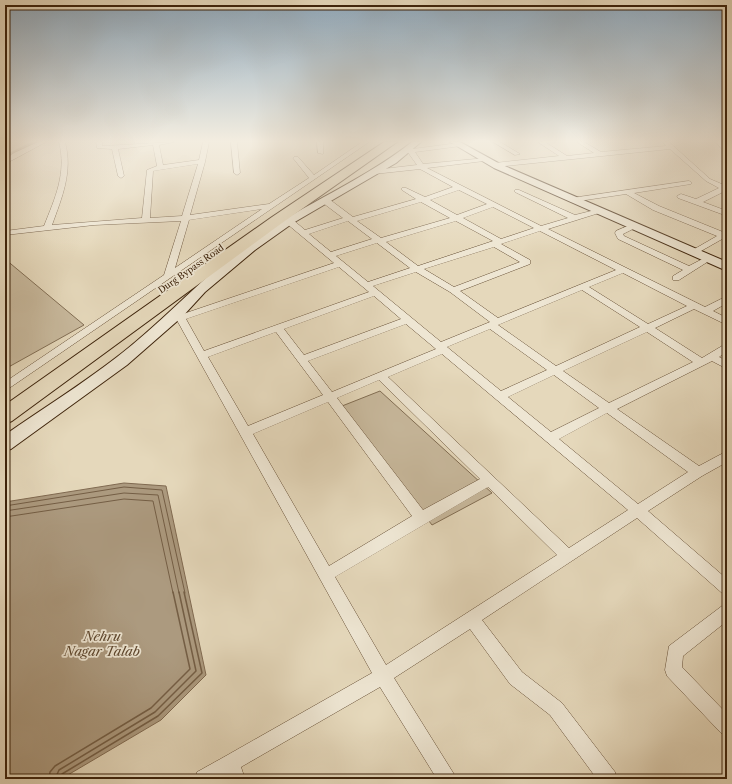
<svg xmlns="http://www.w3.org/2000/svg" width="732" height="784" font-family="'Libre Caslon Text',serif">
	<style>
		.green { fill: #c8b99d; stroke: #826e54 }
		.water { fill: #ac9a7f; stroke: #806a51 }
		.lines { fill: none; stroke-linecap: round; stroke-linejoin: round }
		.shore-far1 { stroke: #745e45; stroke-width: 1 }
		.shore { stroke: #745e45; stroke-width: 1.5 }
		.canal { fill: #ac9a7f; fill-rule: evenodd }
		.street-casing { stroke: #675037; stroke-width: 1 }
		.secondary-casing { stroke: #3d230b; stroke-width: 2 }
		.highway-casing { stroke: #3d230b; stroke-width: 2 }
		.street { fill: #eee6d3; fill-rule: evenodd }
		.secondary { fill: #eee6d3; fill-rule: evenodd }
		.highway { fill: #e5d8bb; fill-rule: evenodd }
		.labels { text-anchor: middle; stroke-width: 3.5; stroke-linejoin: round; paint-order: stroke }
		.far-street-label { font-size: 9px; fill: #3d230b; stroke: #eee6d3 }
		.near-water-label { font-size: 13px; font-style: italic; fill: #5e472e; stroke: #eee6d3 }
	</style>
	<rect width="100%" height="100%" fill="#e5d8bb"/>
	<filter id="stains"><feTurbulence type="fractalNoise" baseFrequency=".005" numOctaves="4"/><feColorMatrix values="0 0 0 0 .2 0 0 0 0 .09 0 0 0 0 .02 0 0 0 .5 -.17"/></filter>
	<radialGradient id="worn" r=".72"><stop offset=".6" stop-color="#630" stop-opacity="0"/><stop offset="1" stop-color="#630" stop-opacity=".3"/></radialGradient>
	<g class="green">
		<polygon points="5,259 84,325 5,369"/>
		<polygon points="380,391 492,493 432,525 342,406"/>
	</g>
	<polygon class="water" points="124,483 166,486 206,675 161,720 61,779 5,779 5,502"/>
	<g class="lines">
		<g class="shore-far1">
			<polyline points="5,506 124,487 162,490 185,593"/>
			<polyline points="5,511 124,493 158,495 179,593"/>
			<polyline points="5,517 124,499 153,501 173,593"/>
		</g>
		<g class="shore">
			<polyline points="49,779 50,772 55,766 151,708 190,669 173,592"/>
			<polyline points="55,779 59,770 155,712 196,671 179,592"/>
			<polyline points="60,779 62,774 158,716 202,673 184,592"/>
		</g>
		<polygon class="canal" points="31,142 38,142 5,160 5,155"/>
		<g class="street-casing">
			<g id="street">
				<polygon points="38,142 46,142 5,164 5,159 14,153"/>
				<path d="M59 142H65C73 172 62 197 52 225L142 218 147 170 157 166 153 145 118 149 124 176 121 178 118 176 112 149 97 148 96 142H102V146H104L174 142 159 145 163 165 199 160 203 142H209L205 162 190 215 269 204 309 178 293 158 294 157H298L314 175 362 142H369L5 391V382L164 275 181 221 94 225 5 235V231L44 226C55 198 67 173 59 142ZM198 164 182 216 150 218 153 171ZM262 209 175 268 189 220Z"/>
				<polygon points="231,142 237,142 240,173 237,175 234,173"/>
				<polygon points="317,142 323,142 323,154 318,153"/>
				<polygon points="493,142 500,142 520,154 515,155"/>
				<polygon points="538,142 545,142 567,156 594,153 577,142 584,142 601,152 666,146 663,142 669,142 710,179 724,185 727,184 727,190 703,202 727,211 727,216 678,198 677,196 681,194 696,199 719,188 706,181 670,149 495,167 492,165 495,163 559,156"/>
				<polygon points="716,142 722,142 727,149 727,155"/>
				<path d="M459 143 461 144V146L415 152 423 164 486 158V160L484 161 427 168 541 226 568 218 515 192V190H519L575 215 599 209V213L548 229 705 307 727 296V303L713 311 727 318V325L694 309 655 328 702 358 727 343V351L719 357 727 361V369L712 361 617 409 699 466 727 451V462L702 476 648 511 727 579V595L722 593 637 518 482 620 522 672 562 703 615 772 617 779H597L550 715 510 684 470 629 394 678 457 779H437L380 687 241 767 245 779H227L226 776 221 779H195L197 772 224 757 372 673 173 313 178 310 183 314 334 263 286 223V219H292L305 230 343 218 323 203V199H329L353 217 416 199 402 190V188H406L425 197 453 187 420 169 374 174 371 172 374 170 417 165 407 151V148L412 149ZM459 190 487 204 457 215 430 200ZM421 202 450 218 381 238 357 221ZM493 207 534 228 501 239 463 218ZM348 221 372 239 331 252 309 234ZM456 221 493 241 418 266 386 242ZM540 231 616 270 498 318 460 291 530 264V260L501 244ZM377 243 410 268 368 282 336 256ZM494 247 520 262 454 287 424 269ZM339 267 369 292 204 351 186 319ZM416 272 450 292 490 322 441 342 373 286ZM623 273 687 306 648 324 589 287ZM582 290 640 327 556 366 498 325ZM374 296 401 319 304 355 284 329ZM406 324 436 349 332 392 308 361ZM490 329 547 370 501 391 447 347ZM276 332 323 395 248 426 208 357ZM647 332 693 362 609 403 563 371ZM442 354 628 510 569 548 388 377ZM554 375 599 408 551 432 508 397ZM379 380 480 479 423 510 337 398ZM328 402 412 516 329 566 253 434ZM607 413 688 472 638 504 559 439ZM488 487 557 555 386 665 335 577Z"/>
				<polygon points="689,181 691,182 691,184 634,193 659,206 723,232 727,231 727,239 724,238 694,255 690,253 691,251 717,236 653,210 626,194 572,202 568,200 572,198"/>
				<polygon points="630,225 637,227 623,234 624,236 689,266 708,256 712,259 679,280 673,280 673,276 683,270 618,239 615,233 616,231"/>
				<polygon points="727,604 727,621 683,656 682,667 727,714 727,736 721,733 667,676 665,670 669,646 722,606"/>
			</g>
		</g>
		<g class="secondary-casing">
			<g id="secondary">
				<path d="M412 142H421L396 163 293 223 255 250 205 292 183 316 127 365 11 449 5 451V435C42 409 81 385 117 357 163 322 201 278 247 244 299 206 361 182 412 142Z"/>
				<polygon points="450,142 460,142 500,164 727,262 727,271 494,168"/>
			</g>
		</g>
		<g class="highway-casing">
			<polygon id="highway" points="384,142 397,142 282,223 12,421 5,424 5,405 272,217"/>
		</g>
		<use href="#street" class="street"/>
		<use href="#secondary" class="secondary"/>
		<use href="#highway" class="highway"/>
	</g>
	<linearGradient id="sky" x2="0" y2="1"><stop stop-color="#90aabe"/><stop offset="0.56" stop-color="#f3ede0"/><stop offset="1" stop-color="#f3ede0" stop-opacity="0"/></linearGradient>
	<rect width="732" height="252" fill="url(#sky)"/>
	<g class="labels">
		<g class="far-street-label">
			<text transform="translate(191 269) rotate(-35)" y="3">Durg Bypass Road</text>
		</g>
		<g class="near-water-label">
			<text x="102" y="641">Nehru<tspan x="102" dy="15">Nagar Talab</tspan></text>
		</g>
	</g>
	<rect width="732" height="784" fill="none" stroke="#e5d8bb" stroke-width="20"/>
	<rect x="6" y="6" width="720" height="772" fill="none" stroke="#3d230b" stroke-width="2"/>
	<rect x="10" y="10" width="712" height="764" fill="none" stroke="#3d230b"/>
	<rect width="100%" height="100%" filter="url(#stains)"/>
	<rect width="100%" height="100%" fill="url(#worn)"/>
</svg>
